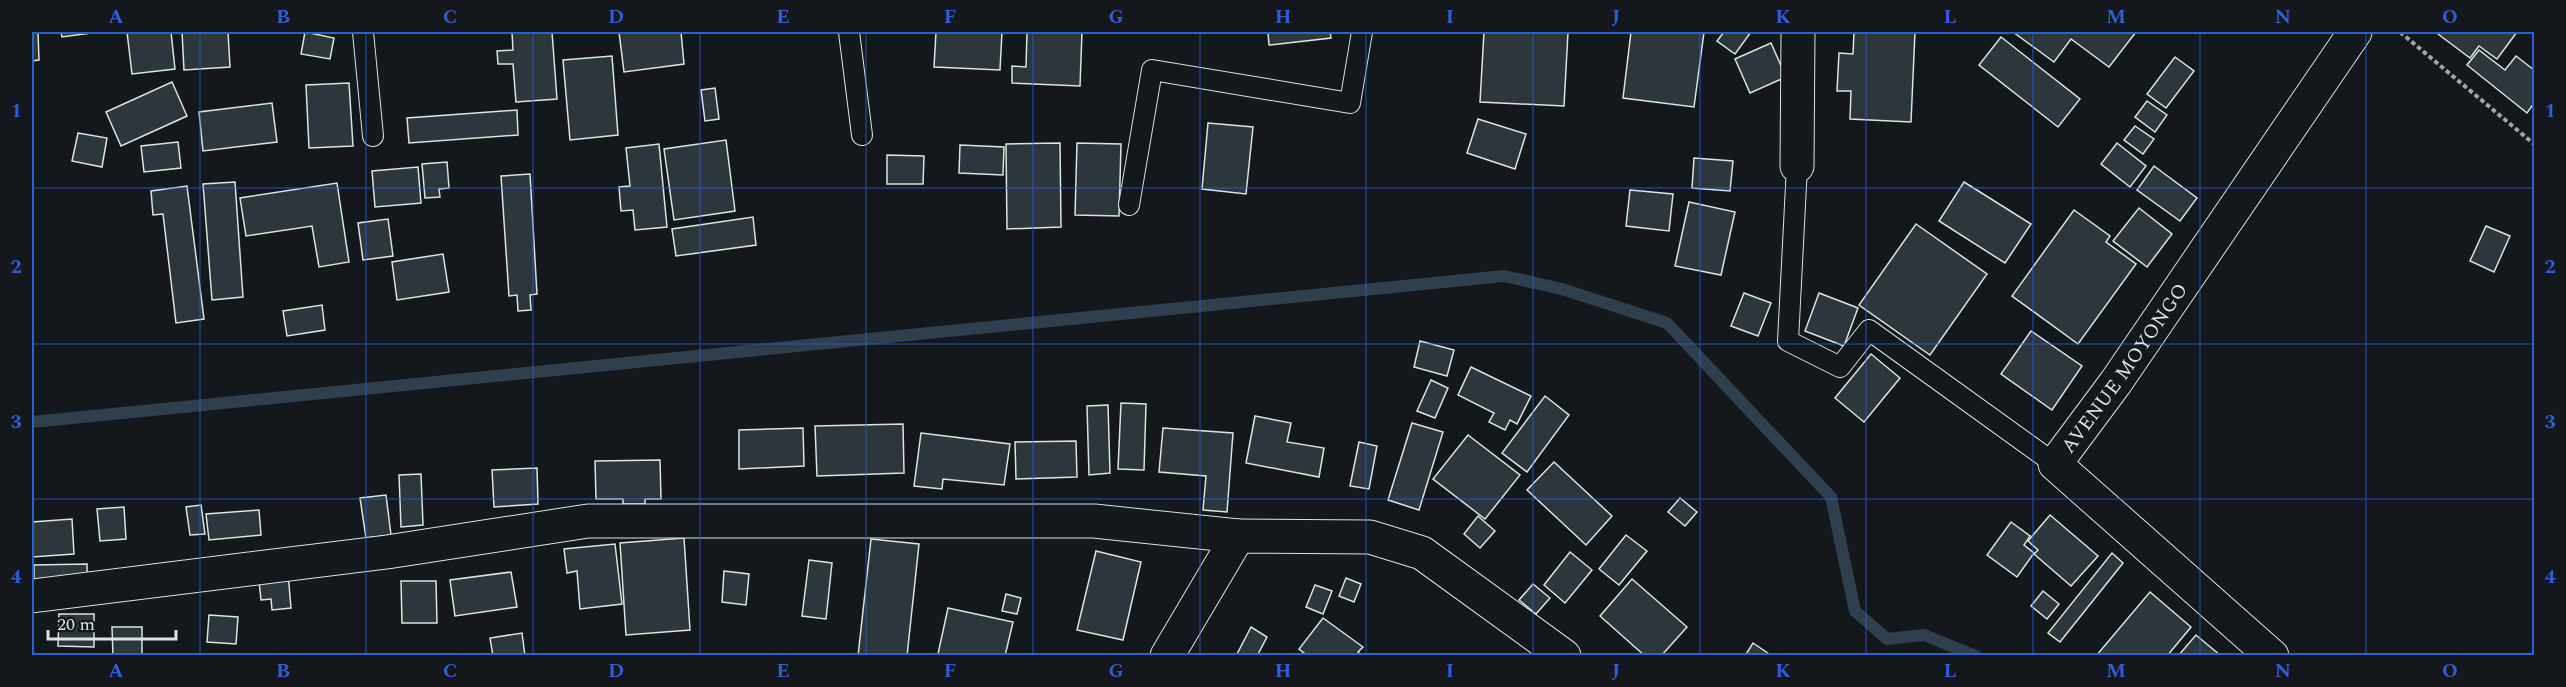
<svg xmlns="http://www.w3.org/2000/svg" width="2566" height="687" font-family="Spectral,serif">
	<style>
		.lines { fill: none; stroke-linecap: round; stroke-linejoin: round }
		.stream { stroke: #2f3f4d; stroke-width: 12 }
		.building { fill: #2c363c; stroke: #d8e6dc; stroke-width: 1.5 }
		.service-casing { stroke: #d8e6dc; stroke-width: 22 }
		.minor-casing { stroke: #d8e6dc; stroke-width: 35 }
		.path { stroke: #9da8a2; stroke-width: 4; stroke-dasharray: 4.5 3; stroke-linecap: butt }
		.service { stroke: #14181c; stroke-width: 20 }
		.minor { stroke: #14181c; stroke-width: 33 }
		.grid { fill: none; stroke: #305dd8; stroke-width: 1.5; stroke-opacity: 0.55 }
		.labels { text-anchor: middle; stroke-width: 4.5; stroke-linejoin: round; paint-order: stroke }
		.street-label { font-size: 20px; fill: #d8e6dc; stroke: #14181c }
		.neatline { fill: none; stroke: #305dd8; stroke-width: 2 }
		.grid-label { font-size: 20px; text-anchor: middle; font-weight: bold; fill: #305dd8 }
	</style>
	<rect width="100%" height="100%" fill="#14181c"/>
	<g class="lines">
		<polyline class="stream" points="32,422 1504,276 1562,289 1667,323 1831,497 1855,611 1887,639 1924,635 1976,656"/>
	</g>
	<g class="building">
		<polygon points="32,32 38,32 39,60 32,61"/>
		<polygon points="61,32 99,32 62,37"/>
		<polygon points="127,32 171,32 175,69 132,74"/>
		<polygon points="182,32 228,32 230,67 184,70"/>
		<polygon points="305,32 334,38 330,59 301,54"/>
		<polygon points="512,32 552,32 557,99 516,102 513,64 498,64 497,51 513,50"/>
		<polygon points="619,32 681,32 684,64 624,72"/>
		<polygon points="936,32 1002,32 1000,70 934,67"/>
		<polygon points="1027,32 1082,32 1080,86 1012,83 1012,66 1026,67"/>
		<polygon points="1268,32 1330,32 1331,38 1269,45"/>
		<polygon points="1484,32 1568,32 1564,106 1480,102"/>
		<polygon points="1631,32 1704,32 1694,107 1623,98"/>
		<polygon points="1724,32 1751,32 1735,54 1717,41"/>
		<polygon points="1854,32 1915,32 1911,122 1850,119 1851,91 1837,91 1839,53 1853,54"/>
		<polygon points="2013,32 2136,32 2109,67 2071,39 2054,62"/>
		<polygon points="2440,32 2517,32 2497,59 2479,46 2470,58 2438,34"/>
		<polygon points="2001,37 2080,99 2058,127 1979,65"/>
		<polygon points="1771,43 1786,77 1750,93 1735,59"/>
		<polygon points="2479,50 2505,70 2516,56 2534,70 2534,103 2527,113 2467,65"/>
		<polygon points="612,56 618,135 570,140 563,60"/>
		<polygon points="2175,57 2194,71 2166,108 2147,94"/>
		<polygon points="172,82 187,116 121,146 106,112"/>
		<polygon points="349,83 353,146 309,148 306,85"/>
		<polygon points="715,88 719,119 705,121 701,90"/>
		<polygon points="2147,101 2167,115 2155,132 2135,117"/>
		<polygon points="272,103 277,142 203,151 199,112"/>
		<polygon points="517,110 518,135 409,143 407,118"/>
		<polygon points="1478,119 1526,134 1515,169 1467,153"/>
		<polygon points="1208,123 1253,127 1246,194 1202,189"/>
		<polygon points="2135,126 2154,139 2143,154 2124,140"/>
		<polygon points="78,133 107,138 102,167 72,161"/>
		<polygon points="726,140 735,211 674,220 664,149"/>
		<polygon points="178,142 181,168 144,172 141,146"/>
		<polygon points="1060,143 1061,227 1007,229 1006,144"/>
		<polygon points="1077,143 1121,144 1119,216 1075,215"/>
		<polygon points="2117,143 2146,166 2130,187 2101,164"/>
		<polygon points="659,144 667,227 635,230 633,210 621,211 619,187 630,186 626,148"/>
		<polygon points="960,145 1004,147 1003,175 959,173"/>
		<polygon points="887,155 924,156 923,184 887,184"/>
		<polygon points="1694,158 1733,161 1730,191 1692,188"/>
		<polygon points="447,162 449,188 439,189 440,197 425,198 422,164"/>
		<polygon points="2154,166 2197,198 2180,221 2137,190"/>
		<polygon points="418,167 421,203 375,207 372,171"/>
		<polygon points="530,174 537,294 530,295 531,310 518,311 517,295 509,296 501,176"/>
		<polygon points="235,182 243,297 212,300 203,184"/>
		<polygon points="1964,182 2031,224 2005,263 1939,221"/>
		<polygon points="337,183 349,262 319,267 312,226 246,236 240,198"/>
		<polygon points="187,186 204,319 176,323 163,214 153,215 151,191"/>
		<polygon points="1630,190 1673,194 1669,231 1626,226"/>
		<polygon points="1689,202 1735,212 1721,275 1675,266"/>
		<polygon points="2139,208 2172,234 2147,267 2113,241"/>
		<polygon points="2074,210 2110,236 2106,242 2136,264 2078,344 2012,296"/>
		<polygon points="753,217 756,245 676,256 672,229"/>
		<polygon points="388,219 393,256 363,260 358,223"/>
		<polygon points="1916,224 1987,274 1930,355 1859,305"/>
		<polygon points="2486,226 2510,236 2494,272 2470,261"/>
		<polygon points="443,254 449,292 397,300 392,262"/>
		<polygon points="1744,293 1771,303 1758,336 1731,326"/>
		<polygon points="1819,293 1858,308 1844,346 1805,331"/>
		<polygon points="322,305 325,330 287,336 283,311"/>
		<polygon points="2031,331 2082,366 2052,410 2001,374"/>
		<polygon points="1420,341 1454,350 1447,376 1414,367"/>
		<polygon points="1871,354 1900,378 1864,422 1835,398"/>
		<polygon points="1471,367 1531,396 1517,424 1510,420 1505,430 1489,422 1494,413 1458,395"/>
		<polygon points="1431,380 1448,388 1435,418 1417,411"/>
		<polygon points="1545,396 1569,415 1527,472 1502,453"/>
		<polygon points="1121,403 1146,404 1144,470 1118,469"/>
		<polygon points="1108,405 1110,473 1089,475 1087,406"/>
		<polygon points="1255,416 1291,423 1287,442 1324,448 1319,477 1246,463"/>
		<polygon points="1412,423 1443,432 1419,510 1388,500"/>
		<polygon points="903,424 904,473 817,476 815,426"/>
		<polygon points="803,428 804,466 739,469 739,430"/>
		<polygon points="1163,428 1233,433 1227,512 1203,510 1206,476 1159,472"/>
		<polygon points="921,433 1010,444 1004,485 943,479 942,489 914,486"/>
		<polygon points="1468,435 1520,475 1485,519 1433,479"/>
		<polygon points="1076,441 1077,477 1016,479 1015,442"/>
		<polygon points="1359,442 1377,446 1369,489 1350,486"/>
		<polygon points="660,460 661,499 645,499 645,504 623,504 623,499 596,499 595,461"/>
		<polygon points="1554,462 1612,516 1586,545 1527,490"/>
		<polygon points="537,468 538,504 494,507 492,470"/>
		<polygon points="421,474 423,525 401,527 399,475"/>
		<polygon points="386,495 391,535 366,538 360,498"/>
		<polygon points="1680,498 1697,512 1685,526 1668,512"/>
		<polygon points="201,505 205,534 190,535 186,507"/>
		<polygon points="124,507 126,539 100,541 97,509"/>
		<polygon points="259,510 261,535 209,540 206,514"/>
		<polygon points="2050,515 2098,556 2071,586 2034,554 2038,550 2028,541"/>
		<polygon points="1478,516 1495,531 1480,548 1464,534"/>
		<polygon points="72,519 74,554 32,557 32,522"/>
		<polygon points="2011,522 2030,536 2024,545 2034,553 2017,577 1987,555"/>
		<polygon points="1626,535 1647,551 1619,585 1599,569"/>
		<polygon points="684,538 690,630 626,635 620,543"/>
		<polygon points="871,539 919,544 907,656 858,656"/>
		<polygon points="615,544 622,604 580,609 577,571 567,573 564,549"/>
		<polygon points="1096,551 1141,562 1123,640 1077,630"/>
		<polygon points="1570,552 1592,570 1565,603 1544,585"/>
		<polygon points="2112,553 2123,563 2060,642 2048,633"/>
		<polygon points="809,560 832,563 826,619 802,616"/>
		<polygon points="87,564 87,585 34,585 34,565"/>
		<polygon points="724,571 749,574 746,605 722,602"/>
		<polygon points="511,572 517,607 455,616 450,580"/>
		<polygon points="288,573 291,608 272,610 271,599 261,600 259,581"/>
		<polygon points="1346,578 1361,584 1354,602 1339,596"/>
		<polygon points="1632,579 1687,627 1661,656 1645,656 1600,616"/>
		<polygon points="401,581 436,581 437,623 402,623"/>
		<polygon points="1533,584 1550,598 1536,614 1519,600"/>
		<polygon points="1315,585 1332,591 1323,614 1306,607"/>
		<polygon points="2043,591 2059,604 2047,619 2031,606"/>
		<polygon points="2150,592 2191,627 2167,656 2096,656"/>
		<polygon points="1006,594 1021,598 1017,614 1002,611"/>
		<polygon points="948,608 1013,622 1005,656 938,654"/>
		<polygon points="59,614 94,614 94,647 58,646"/>
		<polygon points="209,615 238,617 236,644 207,642"/>
		<polygon points="1323,618 1363,647 1358,652 1363,656 1308,656 1299,649"/>
		<polygon points="112,627 142,627 142,656 113,656"/>
		<polygon points="1251,627 1267,637 1257,656 1236,656"/>
		<polygon points="522,633 525,656 493,656 490,638"/>
		<polygon points="2196,635 2221,656 2178,656"/>
		<polygon points="1753,643 1772,656 1745,656"/>
	</g>
	<g class="lines">
		<g class="service-casing">
			<g id="service">
				<polyline points="363,32 373,136"/>
				<polyline points="849,32 862,135"/>
				<polyline points="1797,166 1788,341 1840,367 1869,330 2055,464"/>
				<polyline points="1129,205 1152,70 1350,103 1362,32"/>
			</g>
		</g>
		<g class="minor-casing">
			<g id="minor">
				<polyline points="1797,166 1798,32"/>
				<polyline points="32,596 387,552 588,521 1094,521 1238,536"/>
				<polyline points="1167,656 1238,536 1370,537 1422,553 1564,656"/>
				<path id="s1" d="M2272 656 2055 464 2116 382 2355 32"/>
			</g>
		</g>
		<polyline class="path" points="2400,32 2534,144"/>
		<use href="#service" class="service"/>
		<use href="#minor" class="minor"/>
	</g>
	<path class="grid" d="M200 32V656M366 32V656M533 32V656M700 32V656M866 32V656M1033 32V656M1200 32V656M1366 32V656M1533 32V656M1700 32V656M1866 32V656M2033 32V656M2200 32V656M2366 32V656M32 188H2534M32 344H2534M32 499H2534"/>
	<g class="labels">
		<g class="street-label">
			<text dy="7" stroke="none"><textPath href="#s1" startOffset="408">AVENUE MOYONGO</textPath></text>
		</g>
	</g>
	<rect width="2566" height="687" fill="none" stroke="#14181c" stroke-width="66"/>
	<path d="M48 630v9h128v-9" fill="none" stroke="#d8e6dc" stroke-width="3"/>
	<text x="57" y="630" font-size="18" fill="#d8e6dc" stroke="#14181c" stroke-width="4.5" paint-order="stroke">20 m</text>
	<rect x="33" y="33" width="2500" height="621" class="neatline"/>
	<g class="grid-label">
		<text x="116" y="23">A</text>
		<text x="283" y="23">B</text>
		<text x="450" y="23">C</text>
		<text x="616" y="23">D</text>
		<text x="783" y="23">E</text>
		<text x="950" y="23">F</text>
		<text x="1116" y="23">G</text>
		<text x="1283" y="23">H</text>
		<text x="1450" y="23">I</text>
		<text x="1616" y="23">J</text>
		<text x="1783" y="23">K</text>
		<text x="1950" y="23">L</text>
		<text x="2116" y="23">M</text>
		<text x="2283" y="23">N</text>
		<text x="2450" y="23">O</text>
		<text x="16" y="117">1</text>
		<text x="2550" y="117">1</text>
		<text x="16" y="273">2</text>
		<text x="2550" y="273">2</text>
		<text x="16" y="428">3</text>
		<text x="2550" y="428">3</text>
		<text x="16" y="583">4</text>
		<text x="2550" y="583">4</text>
		<text x="116" y="677">A</text>
		<text x="283" y="677">B</text>
		<text x="450" y="677">C</text>
		<text x="616" y="677">D</text>
		<text x="783" y="677">E</text>
		<text x="950" y="677">F</text>
		<text x="1116" y="677">G</text>
		<text x="1283" y="677">H</text>
		<text x="1450" y="677">I</text>
		<text x="1616" y="677">J</text>
		<text x="1783" y="677">K</text>
		<text x="1950" y="677">L</text>
		<text x="2116" y="677">M</text>
		<text x="2283" y="677">N</text>
		<text x="2450" y="677">O</text>
	</g>
</svg>
